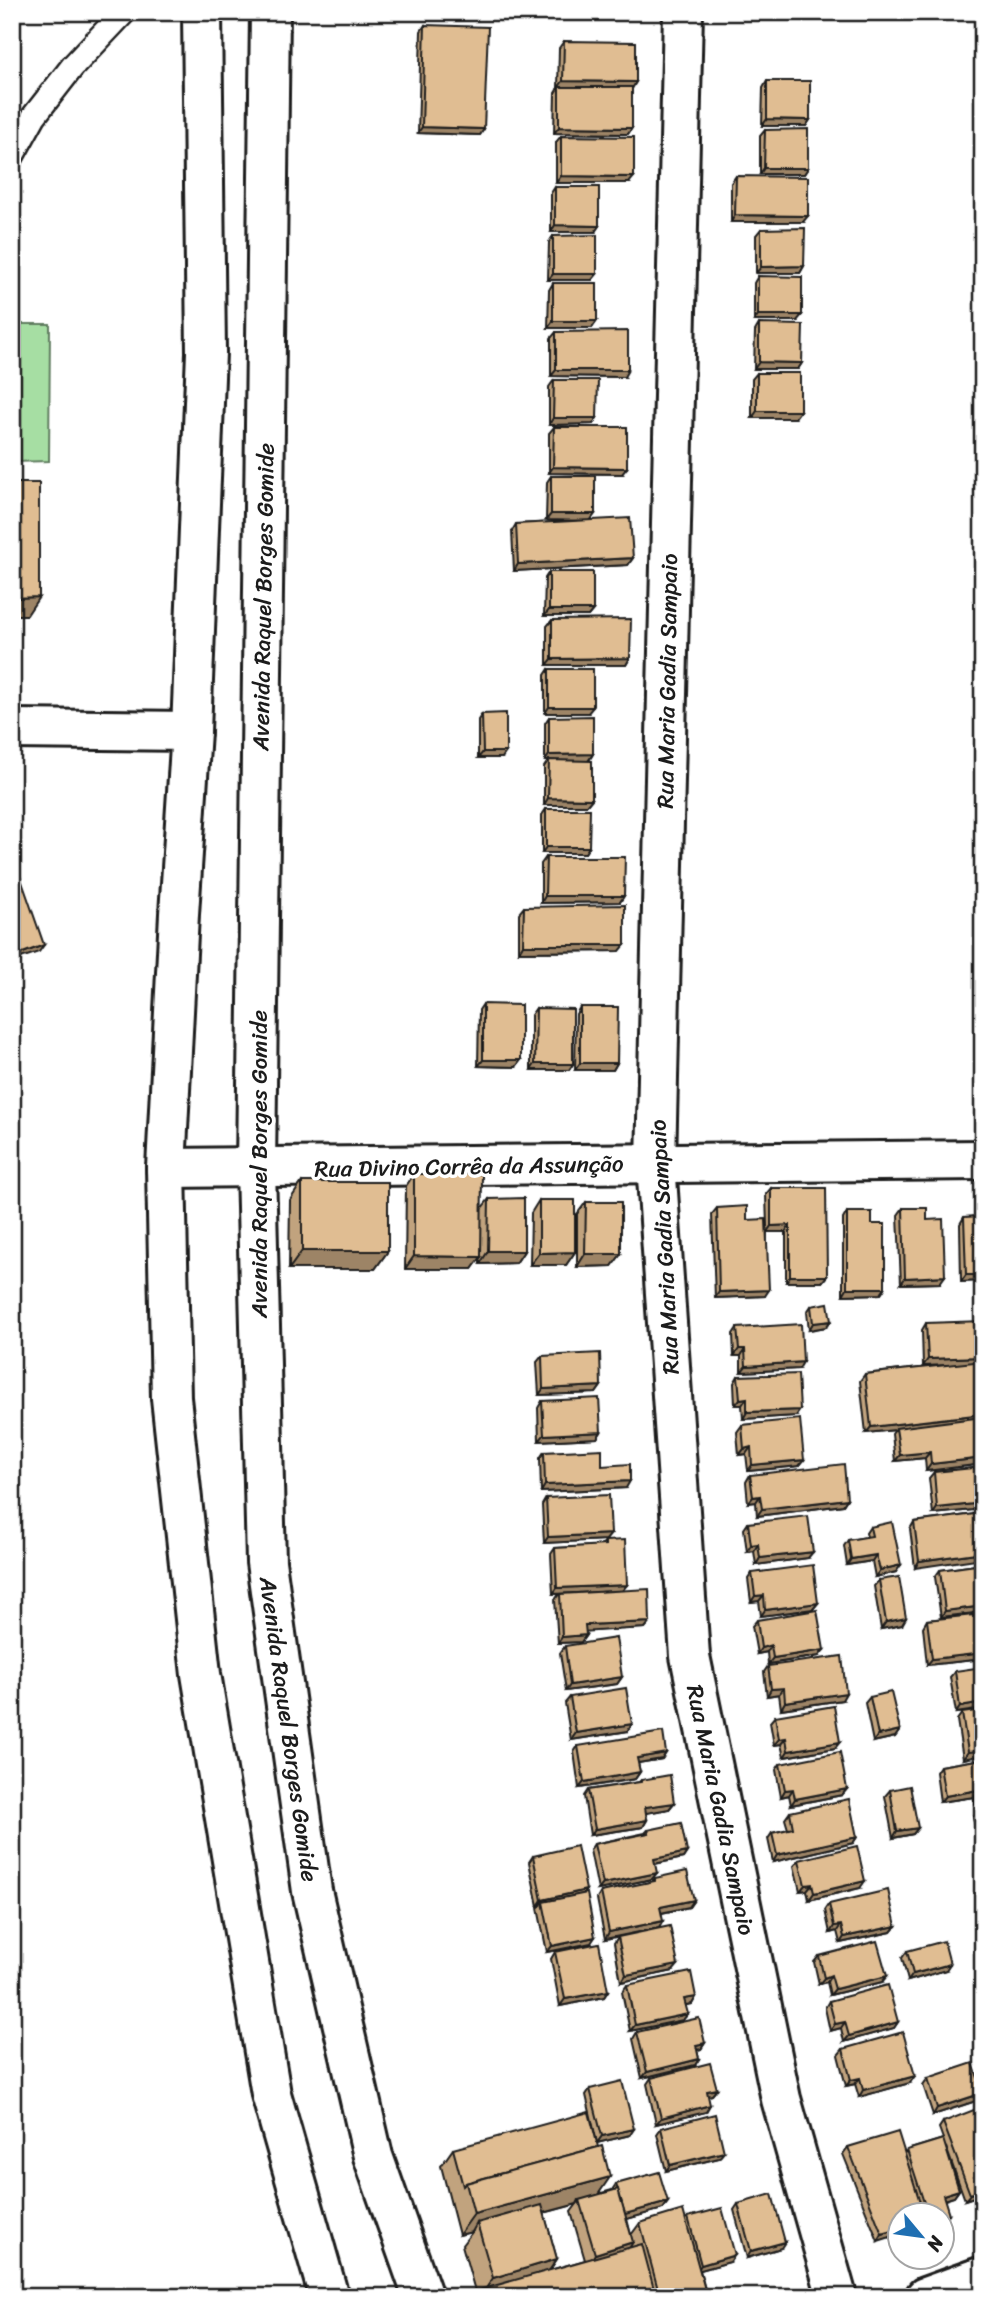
<svg xmlns="http://www.w3.org/2000/svg" width="995" height="2309" font-family="Sriracha,sans-serif">
	<style>
		.green { fill: #a6dea3; stroke: #617d60; stroke-width: 2 }
		.lines { fill: none; stroke-linecap: round; stroke-linejoin: round }
		.service-casing { stroke: #1c1c1c; stroke-width: 28 }
		.minor-casing { stroke: #1c1c1c; stroke-width: 44 }
		.tertiary-casing { stroke: #1c1c1c; stroke-width: 44 }
		.service { stroke: #fff; stroke-width: 23 }
		.minor { stroke: #fff; stroke-width: 38 }
		.tertiary { stroke: #fff; stroke-width: 38 }
		.wall { fill: #c1a37e; stroke: #1c1c1c; stroke-width: 2; fill-rule: evenodd }
		.shaded-wall { fill: #9d8466; stroke: #1c1c1c; stroke-width: 2 }
		.building { fill: #e0bd92; stroke: #1c1c1c; stroke-width: 2 }
		.labels { text-anchor: middle; stroke-width: 7; stroke-linejoin: round; paint-order: stroke }
		.street-label { font-size: 23px; fill: #1c1c1c; stroke: #fff }
	</style>
	<rect width="100%" height="100%" fill="#fff"/>
	<filter id="ink" filterUnits="userSpaceOnUse"><feTurbulence type="fractalNoise" baseFrequency=".0143" numOctaves="2"/><feDisplacementMap in="SourceGraphic" scale="14" xChannelSelector="R" yChannelSelector="G"/><feConvolveMatrix kernelMatrix="1 2 1 2 8 2 1 2 1" color-interpolation-filters="sRGB"/></filter>
	<g filter="url(#ink)">
		<polygon class="green" points="12,324 50,324 49,461 12,462"/>
		<g class="lines">
			<g class="service-casing">
				<polyline id="service" points="12,156 34,116 73,66 124,12"/>
			</g>
			<g class="minor-casing">
				<g id="minor">
					<polyline points="683,12 656,1163 690,1656 781,2099 837,2297"/>
					<polyline points="12,729 191,731"/>
					<polyline points="166,1168 983,1160"/>
					<polyline points="925,2297 983,2276"/>
				</g>
			</g>
			<g class="tertiary-casing">
				<g id="tertiary">
					<polyline points="202,12 206,352 191,731 179,914 166,1168 171,1398 201,1674 271,2094 329,2297"/>
					<polyline points="270,12 256,1168 266,1562 312,1891 373,2156 423,2297"/>
				</g>
			</g>
			<use href="#service" class="service"/>
			<use href="#minor" class="minor"/>
			<use href="#tertiary" class="tertiary"/>
		</g>
		<g class="wall">
			<polygon points="425,25 484,129 480,135 418,133 421,31"/>
			<polygon points="564,41 636,82 632,87 632,128 628,134 554,133 555,93 558,88 559,48"/>
			<polygon points="767,81 810,120 806,126 762,126 763,88"/>
			<polygon points="765,130 808,168 804,174 760,174 760,136"/>
			<polygon points="561,136 629,183 556,183 556,142"/>
			<polygon points="736,176 803,222 731,222 731,183"/>
			<polygon points="555,187 595,232 551,232 551,193"/>
			<polygon points="761,229 804,266 800,273 756,273 756,235"/>
			<polygon points="553,236 597,274 592,280 548,280 549,242"/>
			<polygon points="758,276 797,321 754,321 754,283"/>
			<polygon points="553,283 597,321 592,328 548,328 549,290"/>
			<polygon points="759,324 802,363 798,369 754,369 755,331"/>
			<polygon points="556,332 624,377 551,376 551,338"/>
			<polygon points="757,373 795,418 752,418 752,379"/>
			<polygon points="554,380 597,418 593,424 549,425 549,387"/>
			<polygon points="554,427 622,474 549,473 549,433"/>
			<polygon points="551,476 595,514 590,520 633,558 628,565 514,571 512,531 516,524 585,521 546,520 547,482"/>
			<polygon points="549,572 593,610 588,616 544,616 545,578"/>
			<polygon points="552,620 630,658 626,665 547,665 547,626"/>
			<polygon points="549,669 588,713 545,713 545,675"/>
			<polygon points="482,714 502,758 478,758 478,720"/>
			<polygon points="549,717 593,754 589,761 592,799 587,805 544,805 544,767 548,761 545,761 545,723"/>
			<polygon points="546,809 589,847 585,853 542,853 542,815"/>
			<polygon points="546,857 624,896 620,902 541,903 541,864"/>
			<polygon points="524,907 620,951 519,952 519,913"/>
			<polygon points="483,1004 516,1067 478,1066 479,1010"/>
			<polygon points="580,1007 617,1063 613,1070 575,1070 576,1014"/>
			<polygon points="536,1008 573,1064 569,1070 531,1070 531,1015"/>
			<polygon points="414,1174 481,1209 489,1199 524,1251 516,1263 480,1264 480,1258 472,1269 405,1269 406,1186"/>
			<polygon points="302,1182 388,1251 375,1269 289,1269 290,1200"/>
			<polygon points="771,1188 827,1276 822,1282 786,1282 786,1232 767,1232 765,1296 715,1298 712,1214 717,1208 767,1227 766,1194"/>
			<polygon points="539,1200 575,1252 566,1265 530,1265 531,1213"/>
			<polygon points="586,1202 621,1254 612,1266 577,1267 577,1214"/>
			<polygon points="903,1208 927,1220 940,1283 901,1284 898,1215"/>
			<polygon points="847,1212 872,1224 885,1288 881,1294 843,1295 843,1219"/>
			<polygon points="983,1216 983,1296 981,1297 980,1281 961,1282 960,1224 964,1217"/>
			<polygon points="811,1306 826,1327 809,1330 807,1312"/>
			<polygon points="926,1323 978,1350 979,1357 976,1362 983,1361 983,1464 926,1471 925,1458 895,1461 892,1434 895,1430 866,1433 860,1381 865,1374 949,1365 923,1366 922,1330"/>
			<polygon points="737,1328 799,1369 741,1372 741,1356 734,1356 733,1334"/>
			<polygon points="542,1356 601,1386 596,1393 539,1395 537,1362"/>
			<polygon points="738,1376 796,1416 743,1419 742,1405 735,1405 734,1383"/>
			<polygon points="542,1401 601,1432 597,1438 539,1441 538,1408"/>
			<polygon points="742,1425 804,1460 799,1466 748,1471 746,1454 739,1455 737,1432"/>
			<polygon points="544,1452 602,1466 626,1488 541,1492 540,1458"/>
			<polygon points="983,1467 983,1509 933,1514 929,1478 934,1472"/>
			<polygon points="750,1475 847,1499 843,1505 757,1516 756,1502 748,1503 746,1482"/>
			<polygon points="546,1498 606,1540 544,1543 542,1505"/>
			<polygon points="983,1513 915,1568 910,1529 914,1522"/>
			<polygon points="748,1523 808,1558 756,1565 754,1551 747,1552 744,1529"/>
			<polygon points="870,1527 896,1572 875,1577 872,1561 847,1565 844,1546 848,1540 867,1537 866,1533"/>
			<polygon points="605,1541 623,1590 650,1622 645,1628 585,1631 586,1635 581,1642 558,1643 555,1600 559,1594 553,1594 551,1554 555,1548 601,1546"/>
			<polygon points="983,1564 941,1617 935,1577 940,1570"/>
			<polygon points="752,1573 818,1603 813,1609 761,1616 759,1601 751,1602 748,1579"/>
			<polygon points="879,1580 902,1625 881,1629 874,1586"/>
			<polygon points="983,1614 983,1659 927,1665 923,1627 927,1620"/>
			<polygon points="757,1620 819,1656 768,1664 767,1652 757,1654 752,1626"/>
			<polygon points="565,1646 622,1677 617,1684 566,1691 560,1653"/>
			<polygon points="768,1666 842,1700 781,1709 779,1694 767,1696 764,1672"/>
			<polygon points="955,1671 983,1709 956,1713 950,1677"/>
			<polygon points="570,1697 632,1724 628,1731 571,1740 565,1703"/>
			<polygon points="870,1697 900,1730 895,1737 873,1742 865,1703"/>
			<polygon points="962,1713 983,1755 963,1759 957,1720"/>
			<polygon points="775,1716 835,1748 784,1757 781,1744 774,1745 770,1722"/>
			<polygon points="578,1746 666,1753 662,1759 638,1763 640,1772 635,1779 579,1788 574,1752"/>
			<polygon points="983,1759 983,1803 975,1804 974,1797 940,1802 936,1772 940,1766"/>
			<polygon points="780,1764 847,1789 842,1795 791,1805 789,1795 781,1797 776,1770"/>
			<polygon points="641,1780 674,1803 669,1809 646,1813 647,1820 643,1827 590,1835 584,1796 588,1790 639,1782"/>
			<polygon points="890,1790 918,1828 913,1834 893,1838 885,1796"/>
			<polygon points="983,1810 983,1854 982,1854 973,1817 978,1811"/>
			<polygon points="790,1812 857,1837 853,1843 773,1862 768,1839 772,1833 788,1829 785,1819"/>
			<polygon points="648,1830 687,1852 683,1858 655,1864 652,1879 598,1890 590,1850 594,1844 645,1833"/>
			<polygon points="533,1856 584,1894 591,1943 547,1952 538,1908 540,1906 538,1906 529,1862"/>
			<polygon points="799,1860 860,1888 809,1900 807,1890 800,1891 794,1866"/>
			<polygon points="655,1878 694,1900 689,1907 662,1913 659,1928 605,1939 597,1899 601,1892 652,1882"/>
			<polygon points="829,1904 896,1926 891,1932 840,1943 837,1931 830,1933 825,1910"/>
			<polygon points="618,1937 673,1971 621,1982 614,1943"/>
			<polygon points="907,1951 946,1970 908,1981 902,1958"/>
			<polygon points="555,1952 608,1991 604,1997 560,2006 551,1959"/>
			<polygon points="819,1956 882,1982 830,1995 827,1982 819,1984 814,1962"/>
			<polygon points="627,1985 696,1997 692,2004 686,2005 683,2020 630,2031 622,1992"/>
			<polygon points="829,2001 898,2022 894,2028 844,2042 841,2028 830,2031 825,2008"/>
			<polygon points="637,2032 705,2043 701,2049 697,2050 699,2059 695,2065 642,2078 633,2039"/>
			<polygon points="843,2049 910,2083 859,2097 855,2084 846,2086 838,2055"/>
			<polygon points="651,2078 717,2089 712,2095 708,2096 706,2112 656,2124 647,2084"/>
			<polygon points="928,2078 979,2100 933,2115 923,2085"/>
			<polygon points="590,2089 630,2135 597,2143 586,2095"/>
			<polygon points="943,2122 983,2194 965,2200 946,2147 959,2190 954,2197 945,2200 945,2220 942,2221 942,2215 900,2215 878,2241 843,2154 848,2147 905,2154 907,2150 943,2139 939,2128"/>
			<polygon points="661,2128 719,2158 666,2171 657,2134"/>
			<path d="M453 2149 598 2194 612 2190 616 2184 668 2202 663 2209 627 2219 631 2235 640 2223 686 2219 688 2217 730 2262 700 2270 707 2297H466L469 2293 475 2291 462 2245 472 2232 459 2235 441 2166ZM577 2204 571 2212 585 2260 550 2270 557 2259 544 2213Z"/>
			<polygon points="738,2204 781,2248 747,2258 734,2210"/>
		</g>
		<g class="shaded-wall">
			<polygon points="563,81 636,82 632,89 558,88"/>
			<polygon points="767,119 810,120 806,126 762,126"/>
			<polygon points="422,127 484,129 480,135 418,133"/>
			<polygon points="559,127 632,128 628,134 554,133"/>
			<polygon points="764,168 808,168 804,174 760,174"/>
			<polygon points="561,176 634,177 629,183 556,183"/>
			<polygon points="735,215 808,216 803,222 731,222"/>
			<polygon points="555,225 599,226 595,232 551,232"/>
			<polygon points="804,266 800,273 756,273 761,267"/>
			<polygon points="553,274 597,274 592,280 548,280"/>
			<polygon points="758,315 802,315 797,321 754,321"/>
			<polygon points="553,321 597,321 592,328 548,328"/>
			<polygon points="759,362 802,363 798,369 754,369"/>
			<polygon points="556,370 628,370 624,377 551,376"/>
			<polygon points="757,411 800,411 795,418 752,418"/>
			<polygon points="553,418 597,418 593,424 549,425"/>
			<polygon points="553,467 627,468 622,474 549,473"/>
			<polygon points="551,514 595,514 590,521 546,520"/>
			<polygon points="633,558 628,565 514,571 518,564"/>
			<polygon points="39,597 27,615 12,615 12,598"/>
			<polygon points="549,610 593,610 588,616 544,616"/>
			<polygon points="630,658 626,665 547,665 552,659"/>
			<polygon points="549,707 593,707 588,713 545,713"/>
			<polygon points="483,752 506,752 502,758 478,758"/>
			<polygon points="593,754 588,761 545,761 549,755"/>
			<polygon points="548,798 592,799 587,805 544,805"/>
			<polygon points="546,847 589,847 585,853 542,853"/>
			<polygon points="545,896 624,896 620,902 541,903"/>
			<polygon points="44,945 39,952 12,961 12,957"/>
			<polygon points="523,945 625,945 620,951 519,952"/>
			<polygon points="483,1060 521,1060 516,1067 478,1066"/>
			<polygon points="580,1063 617,1063 613,1070 575,1070"/>
			<polygon points="535,1064 573,1064 569,1070 531,1070"/>
			<polygon points="790,1225 786,1232 767,1232 771,1226"/>
			<polygon points="302,1251 388,1251 375,1269 289,1269"/>
			<polygon points="488,1251 524,1251 516,1263 480,1264"/>
			<polygon points="575,1252 566,1265 530,1265 539,1253"/>
			<polygon points="585,1254 621,1254 612,1266 577,1267"/>
			<polygon points="414,1256 481,1257 472,1269 405,1269"/>
			<polygon points="966,1275 983,1275 983,1277 980,1281 961,1282"/>
			<polygon points="790,1276 827,1276 822,1282 786,1282"/>
			<polygon points="945,1276 940,1283 901,1284 905,1278"/>
			<polygon points="847,1288 885,1288 881,1294 843,1295"/>
			<polygon points="769,1290 765,1296 715,1298 719,1292"/>
			<polygon points="831,1321 826,1327 809,1330 813,1323"/>
			<polygon points="978,1343 983,1343 983,1349 974,1350"/>
			<polygon points="739,1349 745,1349 741,1356 734,1356"/>
			<polygon points="979,1357 974,1364 923,1366 928,1359"/>
			<polygon points="803,1362 799,1369 741,1372 746,1366"/>
			<polygon points="601,1386 596,1393 539,1395 543,1389"/>
			<polygon points="747,1398 742,1405 735,1405 740,1399"/>
			<polygon points="800,1410 796,1416 743,1419 747,1412"/>
			<polygon points="983,1414 983,1420 896,1428 895,1430 866,1433 871,1427"/>
			<polygon points="601,1432 597,1438 539,1441 544,1435"/>
			<polygon points="751,1447 746,1454 739,1455 744,1449"/>
			<polygon points="930,1452 925,1458 895,1461 900,1455"/>
			<polygon points="983,1458 983,1464 926,1471 931,1464"/>
			<polygon points="804,1460 799,1466 748,1471 752,1465"/>
			<polygon points="630,1481 626,1488 541,1492 545,1485"/>
			<polygon points="760,1496 756,1502 748,1503 753,1497"/>
			<polygon points="847,1499 843,1505 757,1516 762,1509"/>
			<polygon points="983,1503 983,1509 933,1514 937,1508"/>
			<polygon points="611,1534 606,1540 544,1543 548,1537"/>
			<polygon points="758,1544 754,1551 747,1552 751,1545"/>
			<polygon points="813,1552 808,1558 756,1565 760,1558"/>
			<polygon points="983,1552 983,1558 915,1568 919,1561"/>
			<polygon points="876,1555 872,1561 847,1565 851,1559"/>
			<polygon points="901,1565 896,1572 875,1577 880,1570"/>
			<polygon points="627,1585 622,1591 553,1594 557,1588"/>
			<polygon points="764,1595 759,1601 751,1602 755,1596"/>
			<polygon points="818,1603 813,1609 761,1616 765,1610"/>
			<polygon points="983,1606 983,1612 941,1617 945,1611"/>
			<polygon points="906,1618 902,1625 881,1629 886,1622"/>
			<polygon points="650,1622 645,1628 581,1632 585,1625"/>
			<polygon points="586,1635 581,1642 558,1643 562,1637"/>
			<polygon points="771,1645 767,1652 757,1654 761,1648"/>
			<polygon points="824,1650 819,1656 768,1664 773,1658"/>
			<polygon points="983,1653 983,1659 927,1665 932,1659"/>
			<polygon points="622,1677 617,1684 566,1691 570,1685"/>
			<polygon points="784,1688 779,1694 767,1696 771,1689"/>
			<polygon points="846,1693 842,1700 781,1709 785,1702"/>
			<polygon points="983,1703 983,1709 956,1713 960,1707"/>
			<polygon points="632,1724 628,1731 571,1740 576,1733"/>
			<polygon points="900,1730 895,1737 873,1742 878,1735"/>
			<polygon points="786,1738 781,1744 774,1745 779,1739"/>
			<polygon points="840,1742 835,1748 784,1757 788,1751"/>
			<polygon points="983,1750 983,1755 963,1759 968,1752"/>
			<polygon points="666,1753 662,1759 632,1764 637,1758"/>
			<polygon points="640,1772 635,1779 579,1788 584,1782"/>
			<polygon points="793,1789 789,1795 781,1797 785,1790"/>
			<polygon points="847,1789 842,1795 791,1805 795,1799"/>
			<polygon points="978,1790 974,1797 940,1802 945,1796"/>
			<polygon points="979,1797 983,1797 983,1803 975,1804"/>
			<polygon points="674,1803 669,1809 641,1814 645,1807"/>
			<polygon points="647,1820 643,1827 590,1835 595,1829"/>
			<polygon points="918,1828 913,1834 893,1838 897,1831"/>
			<polygon points="857,1837 853,1843 773,1862 777,1855"/>
			<polygon points="687,1852 683,1858 649,1865 654,1859"/>
			<polygon points="657,1873 652,1879 598,1890 603,1884"/>
			<polygon points="865,1881 860,1888 809,1900 814,1893"/>
			<polygon points="812,1884 807,1890 800,1891 805,1885"/>
			<polygon points="586,1890 582,1896 543,1902 540,1906 538,1906 542,1900"/>
			<polygon points="694,1900 689,1907 656,1914 660,1907"/>
			<polygon points="663,1921 659,1928 605,1939 609,1932"/>
			<polygon points="841,1925 837,1931 830,1933 834,1926"/>
			<polygon points="896,1926 891,1932 840,1943 844,1937"/>
			<polygon points="595,1937 591,1943 547,1952 552,1946"/>
			<polygon points="950,1964 946,1970 908,1981 913,1974"/>
			<polygon points="678,1965 673,1971 621,1982 626,1975"/>
			<polygon points="831,1975 827,1982 819,1984 824,1978"/>
			<polygon points="887,1976 882,1982 830,1995 835,1989"/>
			<polygon points="608,1991 604,1997 560,2006 565,1999"/>
			<polygon points="696,1997 692,2004 680,2006 684,1999"/>
			<polygon points="688,2014 683,2020 630,2031 635,2025"/>
			<polygon points="845,2022 841,2028 830,2031 835,2024"/>
			<polygon points="898,2022 894,2028 844,2042 849,2036"/>
			<polygon points="705,2043 701,2049 691,2051 696,2045"/>
			<polygon points="699,2059 695,2065 642,2078 647,2072"/>
			<polygon points="915,2076 910,2083 859,2097 863,2090"/>
			<polygon points="860,2078 855,2084 846,2086 851,2080"/>
			<polygon points="717,2089 712,2095 702,2097 707,2091"/>
			<polygon points="983,2093 979,2100 933,2115 937,2108"/>
			<polygon points="710,2105 706,2112 656,2124 661,2118"/>
			<polygon points="634,2129 630,2135 597,2143 602,2136"/>
			<polygon points="724,2152 719,2158 666,2171 670,2165"/>
			<polygon points="610,2177 595,2199 579,2200 577,2204 479,2230 477,2223 472,2232 459,2235 474,2214"/>
			<polygon points="983,2189 983,2194 965,2200 970,2194"/>
			<polygon points="959,2190 954,2197 939,2201 943,2195"/>
			<polygon points="668,2202 663,2209 620,2221 624,2214"/>
			<polygon points="949,2214 945,2220 942,2221 942,2216"/>
			<polygon points="900,2229 900,2234 878,2241 882,2234"/>
			<polygon points="633,2242 625,2255 587,2266 595,2254"/>
			<polygon points="785,2242 781,2248 747,2258 751,2251"/>
			<polygon points="735,2255 730,2262 697,2271 701,2265"/>
			<polygon points="557,2259 542,2281 480,2297 493,2278"/>
		</g>
		<g class="building">
			<polygon points="425,25 488,27 484,129 422,127"/>
			<polygon points="564,41 636,42 636,82 563,81"/>
			<polygon points="767,81 810,81 810,120 767,119"/>
			<polygon points="559,87 632,87 632,128 559,127"/>
			<polygon points="808,129 808,168 764,168 765,130"/>
			<polygon points="561,136 634,137 634,177 561,176"/>
			<polygon points="736,176 808,177 808,216 735,215"/>
			<polygon points="555,187 599,187 599,226 555,225"/>
			<polygon points="805,228 804,266 761,267 761,229"/>
			<polygon points="597,235 597,274 553,274 553,236"/>
			<polygon points="758,276 802,277 802,315 758,315"/>
			<rect x="553" y="283" width="44" height="38"/>
			<polygon points="759,324 803,325 802,363 759,362"/>
			<polygon points="628,331 628,370 556,370 556,332"/>
			<rect x="757" y="373" width="43" height="38"/>
			<polygon points="554,380 598,380 597,418 553,418"/>
			<polygon points="554,427 627,427 627,468 553,467"/>
			<rect x="551" y="476" width="44" height="38"/>
			<polygon points="12,483 39,483 39,597 12,598"/>
			<polygon points="630,518 633,558 518,564 516,524"/>
			<rect x="549" y="572" width="44" height="38"/>
			<polygon points="631,619 630,658 552,659 552,620"/>
			<rect x="549" y="669" width="44" height="38"/>
			<polygon points="506,713 506,752 483,752 482,714"/>
			<polygon points="593,716 593,754 549,755 549,717"/>
			<polygon points="549,760 592,761 592,799 548,798"/>
			<polygon points="546,809 590,809 589,847 546,847"/>
			<polygon points="12,853 44,945 12,957"/>
			<polygon points="546,857 625,857 624,896 545,896"/>
			<polygon points="625,905 625,945 523,945 524,907"/>
			<polygon points="483,1004 521,1005 521,1060 483,1060"/>
			<polygon points="580,1007 618,1007 617,1063 580,1063"/>
			<polygon points="536,1008 573,1009 573,1064 535,1064"/>
			<polygon points="414,1174 482,1174 481,1257 414,1256"/>
			<rect x="302" y="1182" width="86" height="69"/>
			<polygon points="771,1188 826,1188 827,1276 790,1276 790,1225 771,1226"/>
			<polygon points="524,1198 524,1251 488,1251 489,1199"/>
			<polygon points="539,1200 575,1200 575,1252 539,1253"/>
			<polygon points="586,1202 621,1202 621,1254 585,1254"/>
			<polygon points="747,1206 747,1220 766,1219 769,1290 719,1292 717,1208"/>
			<polygon points="903,1208 927,1208 927,1220 943,1219 945,1276 905,1278"/>
			<polygon points="847,1212 872,1212 872,1224 885,1224 885,1288 847,1288"/>
			<polygon points="983,1216 983,1275 966,1275 964,1217"/>
			<polygon points="828,1303 831,1321 813,1323 811,1306"/>
			<polygon points="983,1321 983,1343 978,1343 979,1357 928,1359 926,1323"/>
			<polygon points="801,1324 803,1362 746,1366 745,1349 739,1349 737,1328"/>
			<polygon points="600,1353 601,1386 543,1389 542,1356"/>
			<polygon points="983,1361 983,1414 871,1427 865,1374"/>
			<polygon points="798,1374 800,1410 747,1412 747,1398 740,1399 738,1376"/>
			<polygon points="599,1398 601,1432 544,1435 542,1401"/>
			<polygon points="983,1417 983,1458 931,1464 930,1452 900,1455 896,1428"/>
			<polygon points="800,1419 804,1460 752,1465 751,1447 744,1449 742,1425"/>
			<polygon points="602,1449 602,1466 630,1464 630,1481 545,1485 544,1452"/>
			<polygon points="844,1464 847,1499 762,1509 760,1496 753,1497 750,1475"/>
			<polygon points="983,1467 983,1503 937,1508 934,1472"/>
			<polygon points="609,1495 611,1534 548,1537 546,1498"/>
			<polygon points="983,1513 983,1552 919,1561 914,1522"/>
			<polygon points="808,1516 813,1552 760,1558 758,1544 751,1545 748,1523"/>
			<polygon points="892,1522 901,1565 880,1570 876,1555 851,1559 848,1540 872,1536 870,1527"/>
			<polygon points="625,1540 627,1585 557,1588 555,1548 605,1545 605,1541"/>
			<polygon points="983,1564 983,1606 945,1611 940,1570"/>
			<polygon points="813,1565 818,1603 765,1610 764,1595 755,1596 752,1573"/>
			<polygon points="899,1577 906,1618 886,1622 879,1580"/>
			<polygon points="649,1589 650,1622 585,1625 586,1635 562,1637 560,1594"/>
			<polygon points="817,1610 824,1650 773,1658 771,1645 761,1648 757,1620"/>
			<polygon points="983,1614 983,1653 932,1659 927,1620"/>
			<polygon points="616,1638 622,1677 570,1685 565,1646"/>
			<polygon points="842,1656 846,1693 785,1702 784,1688 771,1689 768,1666"/>
			<polygon points="983,1667 983,1703 960,1707 955,1671"/>
			<polygon points="626,1688 632,1724 576,1733 570,1697"/>
			<polygon points="891,1692 900,1730 878,1735 870,1697"/>
			<polygon points="834,1706 840,1742 788,1751 786,1738 779,1739 775,1716"/>
			<polygon points="983,1710 983,1750 968,1752 962,1713"/>
			<polygon points="663,1732 666,1753 637,1758 640,1772 584,1782 578,1746"/>
			<polygon points="840,1752 847,1789 795,1799 793,1789 785,1790 780,1764"/>
			<polygon points="983,1759 983,1797 979,1797 978,1790 945,1796 940,1766"/>
			<polygon points="670,1775 674,1803 645,1807 647,1820 595,1829 588,1790 641,1782 641,1780"/>
			<polygon points="910,1786 918,1828 897,1831 890,1790"/>
			<polygon points="849,1799 857,1837 777,1855 772,1833 793,1828 790,1812"/>
			<polygon points="983,1810 983,1832 978,1811"/>
			<polygon points="681,1823 687,1852 654,1859 657,1873 603,1884 594,1844 649,1833 648,1830"/>
			<polygon points="577,1846 586,1890 542,1900 533,1856"/>
			<polygon points="857,1846 865,1881 814,1893 812,1884 805,1885 799,1860"/>
			<polygon points="687,1871 694,1900 660,1907 663,1921 609,1932 601,1892 655,1881 655,1878"/>
			<polygon points="888,1890 896,1926 844,1937 841,1925 834,1926 829,1904"/>
			<polygon points="587,1893 595,1937 552,1946 543,1902"/>
			<polygon points="670,1926 678,1965 626,1975 618,1937"/>
			<polygon points="877,1941 887,1976 835,1989 831,1975 824,1978 819,1956"/>
			<polygon points="944,1941 950,1964 913,1974 907,1951"/>
			<polygon points="599,1943 608,1991 565,1999 555,1952"/>
			<polygon points="691,1972 696,1997 684,1999 688,2014 635,2025 627,1985"/>
			<polygon points="888,1985 898,2022 849,2036 845,2022 835,2024 829,2001"/>
			<polygon points="699,2018 705,2043 696,2045 699,2059 647,2072 637,2032"/>
			<polygon points="903,2032 915,2076 863,2090 860,2078 851,2080 843,2049"/>
			<polygon points="710,2063 717,2089 707,2091 710,2105 661,2118 651,2078"/>
			<polygon points="973,2063 983,2093 937,2108 928,2078"/>
			<polygon points="622,2081 634,2129 602,2136 590,2089"/>
			<polygon points="979,2108 983,2117 983,2189 970,2194 943,2122"/>
			<polygon points="589,2112 598,2147 466,2183 463,2186 453,2149"/>
			<polygon points="715,2114 724,2152 670,2165 661,2128"/>
			<polygon points="898,2132 924,2215 900,2215 900,2229 882,2234 848,2147"/>
			<polygon points="943,2139 959,2190 943,2195 949,2214 942,2216 942,2215 928,2215 907,2150"/>
			<polygon points="602,2146 610,2177 474,2214 466,2183"/>
			<polygon points="659,2172 668,2202 625,2214 616,2184"/>
			<polygon points="618,2189 633,2242 595,2254 579,2200"/>
			<polygon points="772,2194 785,2242 751,2251 738,2204"/>
			<polygon points="542,2205 557,2259 493,2278 477,2223"/>
			<polygon points="722,2208 735,2255 701,2265 688,2217"/>
			<polygon points="683,2210 707,2297 660,2297 640,2223"/>
			<polygon points="642,2244 656,2297 470,2297 469,2293"/>
		</g>
	</g>
	<g class="labels">
		<g class="street-label">
			<text transform="translate(263 597) rotate(-89)" y="8">Avenida Raquel Borges Gomide</text>
			<text transform="translate(667 681) rotate(-89)" y="8">Rua Maria Gadia Sampaio</text>
			<text transform="translate(259 1164) rotate(-90)" y="8">Avenida Raquel Borges Gomide</text>
			<text transform="translate(469 1166) rotate(-1)" y="8">Rua Divino Corrêa da Assunção</text>
			<text transform="translate(664 1247) rotate(-93)" y="8">Rua Maria Gadia Sampaio</text>
			<text transform="translate(289 1729) rotate(82)" y="8">Avenida Raquel Borges Gomide</text>
			<text transform="translate(721 1810) rotate(78)" y="8">Rua Maria Gadia Sampaio</text>
		</g>
	</g>
	<rect width="995" height="2309" fill="none" stroke="#fff" stroke-width="42"/>
	<rect x="21" y="21" width="953" height="2267" fill="none" stroke="#1c1c1c" stroke-width="2.5" filter="url(#ink)"/>
	<g transform="translate(921 2236) rotate(119)"><circle r="33" fill="#ffffff" stroke="#a4a4a4" stroke-width="2"/>
	<path d="M0-5L12 26L0 18L-12 26Z" fill="#1f6fb2"/>
	<text y="-10" font-size="19" font-weight="bold" text-anchor="middle" fill="#1c1c1c">N</text>
	</g>
</svg>
